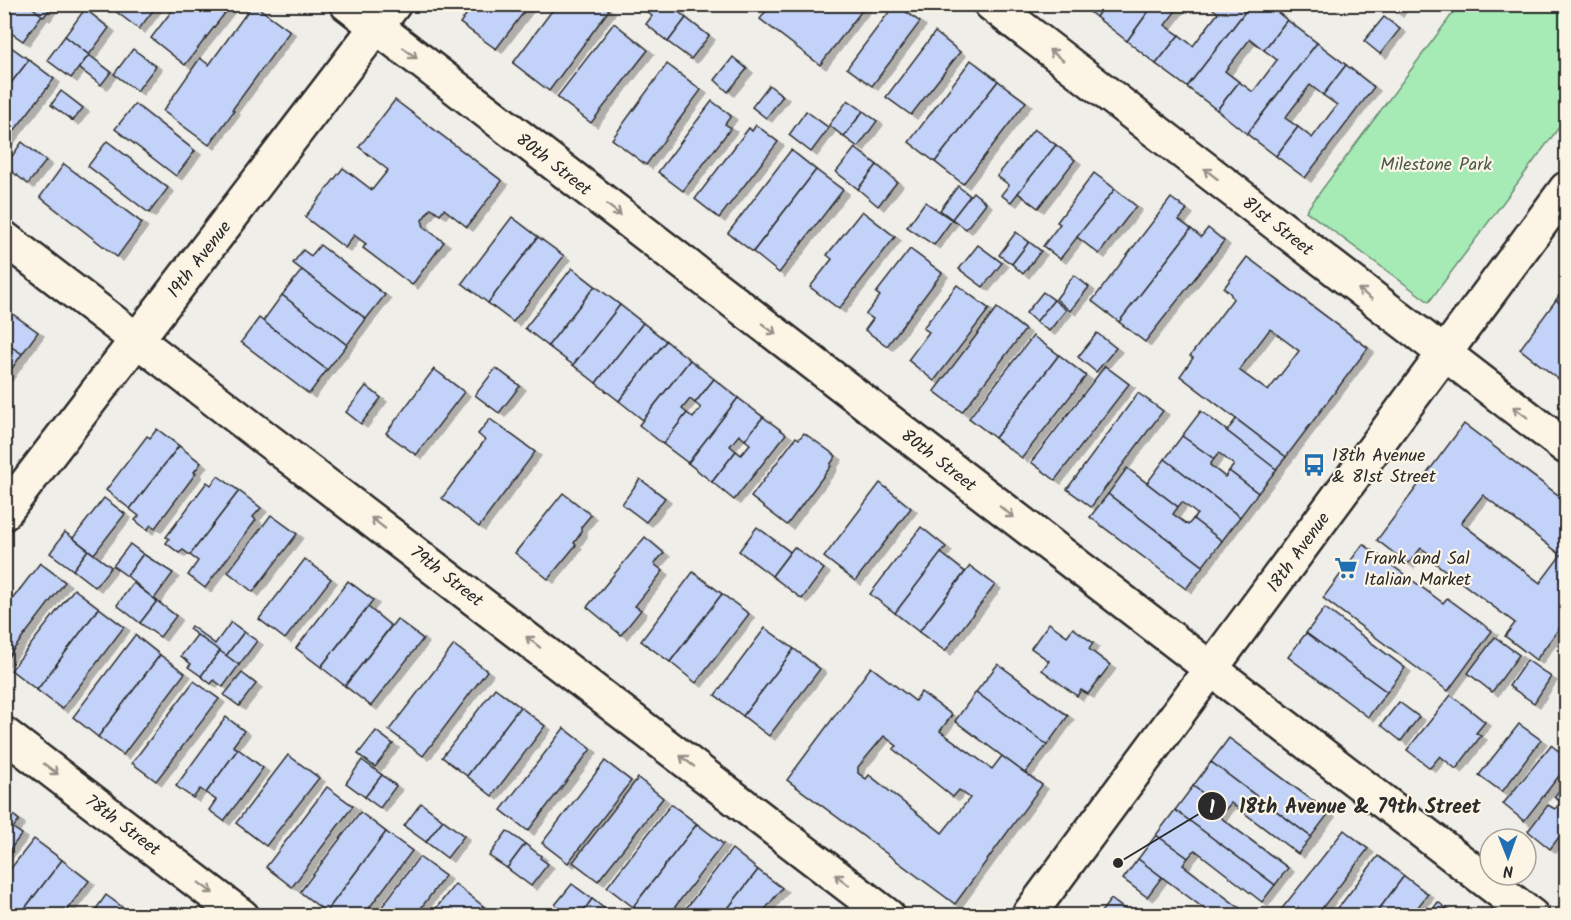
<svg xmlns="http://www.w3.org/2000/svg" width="1571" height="920" font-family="Kalam,sans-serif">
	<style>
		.green { fill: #a6ebb6; stroke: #688b70; stroke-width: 1.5 }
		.building { fill: #c2d2f8; stroke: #2b2b2b; stroke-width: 1.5; fill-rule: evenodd; filter: url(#shadow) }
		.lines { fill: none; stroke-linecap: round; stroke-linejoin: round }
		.minor-casing { stroke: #2b2b2b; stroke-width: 38 }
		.minor { stroke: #fcf5e5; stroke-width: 33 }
		.oneway { stroke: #949088 }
		.labels { text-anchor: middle; stroke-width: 4.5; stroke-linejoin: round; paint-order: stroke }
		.street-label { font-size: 18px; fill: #2b2b2b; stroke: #fcf5e5 }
		.park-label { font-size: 18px; fill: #4a5b4e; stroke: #fcf5e5 }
		.poi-label { font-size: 18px; fill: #2b2b2b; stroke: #fcf5e5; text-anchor: start }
		.leader { fill: none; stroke: #2b2b2b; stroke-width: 2 }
		.callout-dot { fill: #2b2b2b; stroke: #fcf5e5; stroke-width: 2 }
		.mark-label { font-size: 18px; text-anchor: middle; font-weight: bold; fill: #fff }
		.callout-label { font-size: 20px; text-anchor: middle; font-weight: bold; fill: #2b2b2b; stroke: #fcf5e5; stroke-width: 4.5; stroke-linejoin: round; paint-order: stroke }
	</style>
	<defs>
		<filter id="shadow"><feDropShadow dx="6" dy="4" stdDeviation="0" flood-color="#0004"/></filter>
	</defs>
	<rect width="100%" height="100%" fill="#f0eee9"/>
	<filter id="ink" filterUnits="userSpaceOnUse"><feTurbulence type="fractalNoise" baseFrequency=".0167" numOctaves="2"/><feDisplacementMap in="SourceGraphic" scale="12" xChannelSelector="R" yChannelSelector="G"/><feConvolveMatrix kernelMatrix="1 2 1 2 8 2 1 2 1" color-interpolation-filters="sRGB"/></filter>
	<g filter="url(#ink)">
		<polygon class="green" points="1459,5 1566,5 1566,118 1429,302 1306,211"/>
		<g class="building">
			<polygon points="15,4 28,4 42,15 23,41 4,28 4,19"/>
			<polygon points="28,4 53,4 44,17"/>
			<polygon points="106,4 158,4 139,29"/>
			<polygon points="177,4 232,4 185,65 151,38"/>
			<polygon points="253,4 290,31 232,110 234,111 209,145 163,111 200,58 209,65"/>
			<polygon points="474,4 530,4 496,49 460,23"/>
			<polygon points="557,4 602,4 609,10 549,91 513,63"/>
			<polygon points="638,4 669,4 686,18 668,42 646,24 652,16"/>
			<polygon points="755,4 771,4 765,12"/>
			<polygon points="771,4 867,4 820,65 760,19"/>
			<polygon points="895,4 920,22 872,86 847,68"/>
			<polygon points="1079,4 1105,4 1096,17"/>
			<polygon points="1105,4 1154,4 1127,41 1096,17"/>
			<polygon points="1154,4 1181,4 1165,25 1179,35 1156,64 1127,41"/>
			<polygon points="1207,4 1251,4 1187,87 1156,64 1179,35 1193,46 1218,13"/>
			<polygon points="1251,4 1267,4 1287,20 1264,50 1250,39 1225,71 1239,82 1217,110 1187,87"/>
			<polygon points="1386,4 1403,4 1397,13"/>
			<polygon points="85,9 109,28 89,55 65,36"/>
			<polygon points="1384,17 1400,29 1380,54 1364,41"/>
			<polygon points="686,18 709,36 691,59 668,42"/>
			<polygon points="1287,20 1317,43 1247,134 1217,110 1239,82 1253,92 1277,60 1264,50"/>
			<polygon points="614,23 648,50 591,123 557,97"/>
			<polygon points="935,32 960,52 911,115 886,97"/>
			<polygon points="65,36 89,55 71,78 47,60"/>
			<polygon points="4,42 29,60 4,92"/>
			<polygon points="1317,43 1346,65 1323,95 1310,85 1285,118 1298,127 1276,156 1247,134"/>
			<polygon points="133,49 156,66 137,91 114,74"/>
			<polygon points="89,55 111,72 101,85 79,68"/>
			<polygon points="733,57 747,69 728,92 715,80"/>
			<polygon points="29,60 54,79 4,144 4,92"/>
			<polygon points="971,60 998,81 935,162 909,142"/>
			<polygon points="667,64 701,90 646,165 612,139"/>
			<polygon points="1346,65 1374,87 1305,178 1276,156 1298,127 1312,138 1337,105 1323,95"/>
			<polygon points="998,81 1026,102 963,184 935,162"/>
			<polygon points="769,85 783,96 766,118 752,107"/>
			<polygon points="61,91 83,108 73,121 51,105"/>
			<polygon points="395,100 502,181 467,227 444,209 440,214 431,208 422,220 424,227 444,242 412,285 363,248 366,244 354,235 345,248 305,217 343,168 372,190 388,170 359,147"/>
			<polygon points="848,100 863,111 844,137 829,125"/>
			<polygon points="712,101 731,116 725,124 731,128 683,191 658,172"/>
			<polygon points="135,104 195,151 176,176 115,129"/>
			<polygon points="806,111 829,128 811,152 789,135"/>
			<polygon points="863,111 877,121 858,147 844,137"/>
			<polygon points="756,125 778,142 719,218 695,199 749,128 752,131"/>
			<polygon points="1034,129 1056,145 1011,202 1001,195 1009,185 997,176"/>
			<polygon points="107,141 168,188 149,213 88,166"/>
			<polygon points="22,142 46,161 28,184 5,166"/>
			<polygon points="1056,145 1075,160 1038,208 1018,193"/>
			<polygon points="855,148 877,165 858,189 836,172"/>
			<polygon points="791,150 816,170 753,252 728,233"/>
			<polygon points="64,164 142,223 117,257 40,197"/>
			<polygon points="877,165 897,182 878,206 858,189"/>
			<polygon points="816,170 843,190 779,273 753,252"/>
			<polygon points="1094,173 1115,189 1060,259 1043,246 1060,224 1057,222"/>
			<polygon points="958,186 970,196 952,219 940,210"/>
			<polygon points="1115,189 1136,206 1099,254 1077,237"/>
			<polygon points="973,192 986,203 966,229 952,219"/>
			<polygon points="1171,198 1187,210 1179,220 1191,229 1119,322 1092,301"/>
			<polygon points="925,202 952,220 934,245 907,227"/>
			<polygon points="862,211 895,237 839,309 810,287 832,259 827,255"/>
			<polygon points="512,217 538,237 488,303 462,283"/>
			<polygon points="1208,228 1224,241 1145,342 1119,322 1191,229 1201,237"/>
			<polygon points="1016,232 1029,242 1012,264 999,255"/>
			<polygon points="538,237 564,256 513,322 488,303"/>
			<polygon points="1029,242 1041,251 1023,274 1012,264"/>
			<polygon points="320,245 385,295 366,319 293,263 303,250 311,256"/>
			<polygon points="978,245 1002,263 983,287 959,269"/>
			<polygon points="910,249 942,273 887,346 865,330 873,319 866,314 880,296 876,293"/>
			<path d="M1247 257 1368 348 1286 457 1180 376 1193 358 1190 356 1233 299 1230 293 1224 288ZM1270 329 1299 351 1268 391 1239 370Z"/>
			<polygon points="572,268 595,286 548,346 525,328"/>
			<polygon points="302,270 366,319 347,345 282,295"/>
			<polygon points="1074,275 1089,287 1070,311 1056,299"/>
			<polygon points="957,285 989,309 934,381 908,360 929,332 923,328"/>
			<polygon points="1566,285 1566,308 1556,300"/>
			<polygon points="595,286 620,305 573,365 548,346"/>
			<polygon points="1043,292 1054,300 1036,322 1026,313"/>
			<polygon points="282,295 347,345 327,370 263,321"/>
			<polygon points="1054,300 1066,310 1049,331 1036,322"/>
			<polygon points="1556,300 1566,308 1566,385 1520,349"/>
			<polygon points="620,305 643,323 596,383 573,365"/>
			<polygon points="4,308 38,332 22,354 4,342"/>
			<polygon points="997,308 1025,330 962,412 934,391"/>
			<polygon points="259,318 327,370 309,394 241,342"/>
			<polygon points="643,323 666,341 619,401 596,383"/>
			<polygon points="1097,333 1116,348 1096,372 1078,357"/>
			<polygon points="1033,336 1059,355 995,438 969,418"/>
			<polygon points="666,341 690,360 643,420 619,401"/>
			<polygon points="4,342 22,354 6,377 4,375"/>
			<polygon points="1059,355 1086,376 1022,458 995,438"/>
			<polygon points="690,360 714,379 695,403 690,399 682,409 687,413 663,444 639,425"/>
			<polygon points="1105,366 1129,384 1055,480 1031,462"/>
			<polygon points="496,368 520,386 499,413 475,395"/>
			<polygon points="434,369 464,392 416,455 386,433"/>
			<polygon points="714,379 738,398 688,463 663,444 687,413 693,418 701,408 695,403"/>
			<polygon points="366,386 381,398 361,424 346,412"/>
			<polygon points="1138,393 1163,411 1091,507 1067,489"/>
			<polygon points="738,398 763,417 745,440 739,435 730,446 736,451 712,482 688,463"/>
			<polygon points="1201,411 1277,469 1258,493 1229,471 1234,465 1219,453 1214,459 1182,436"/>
			<polygon points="763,417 786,434 734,500 712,482 736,451 741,455 750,444 745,440"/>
			<polygon points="490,419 535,452 479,527 442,498 485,440 478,434"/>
			<polygon points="1236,419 1286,457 1276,469 1227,431"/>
			<path d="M1464 424 1566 501V619L1536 660 1505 636 1515 623 1430 559 1432 556 1421 548 1408 564 1377 540ZM1483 495 1561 555 1540 583 1461 523Z"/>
			<polygon points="157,429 179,446 130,509 106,490 147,436 150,438"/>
			<polygon points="804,433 836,456 830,465 831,466 787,525 751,497 796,437 799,439"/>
			<polygon points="1182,436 1214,459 1210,465 1225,477 1229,471 1258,493 1240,517 1165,459"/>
			<polygon points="179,446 201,463 194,472 196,473 155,528 151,525 147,530 135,520 139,516 130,509"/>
			<polygon points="1165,459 1240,517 1222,541 1193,519 1197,514 1182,502 1178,507 1147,483"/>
			<polygon points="1127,468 1178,507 1173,514 1188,525 1193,519 1222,541 1203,566 1108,494"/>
			<polygon points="218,476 239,491 190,555 183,550 179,553 166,543 169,539 166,537 207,482 211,485"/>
			<polygon points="640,479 665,498 646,522 622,504"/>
			<polygon points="880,483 911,508 855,581 824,557"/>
			<polygon points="239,491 261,508 253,517 256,520 205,588 188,575 198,561 190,555"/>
			<polygon points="563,493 591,515 581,527 581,533 574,543 576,545 548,579 515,553"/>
			<polygon points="1108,494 1203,566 1186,589 1090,517"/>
			<polygon points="104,498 125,514 94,554 73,538"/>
			<polygon points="271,515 297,534 253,592 228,572"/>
			<polygon points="757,527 790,552 772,576 739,551"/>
			<polygon points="921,527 946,547 895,613 870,594"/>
			<polygon points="65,532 88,550 73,570 50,553"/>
			<polygon points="645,537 664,553 654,564 663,571 635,606 641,610 621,635 587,607"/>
			<polygon points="130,544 143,554 127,576 113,566"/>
			<polygon points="1363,544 1443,603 1447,598 1492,631 1448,691 1323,598"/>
			<polygon points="794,547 824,569 802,599 772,576"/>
			<polygon points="88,550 111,567 95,587 73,570"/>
			<polygon points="941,553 965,572 919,632 895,613"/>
			<polygon points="143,554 173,573 154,599 127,576"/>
			<polygon points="305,559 331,579 285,639 259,619"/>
			<polygon points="40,563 65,582 4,662 4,610"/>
			<polygon points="970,566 995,585 945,651 919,632"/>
			<polygon points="693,572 722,594 670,662 641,641"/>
			<polygon points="348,581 373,600 321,667 296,648"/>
			<polygon points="133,583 157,601 140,623 117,605"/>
			<polygon points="74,589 99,608 37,690 11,670"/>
			<polygon points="722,594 749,614 696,683 670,662"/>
			<polygon points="157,601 176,616 160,637 140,623"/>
			<polygon points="368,607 391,626 345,686 321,667"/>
			<polygon points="99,608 124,627 62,709 37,690"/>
			<polygon points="1325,608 1405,668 1387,692 1306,633"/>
			<polygon points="397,619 423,639 371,706 345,686"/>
			<polygon points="231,622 244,632 226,656 189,629 191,626 215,644"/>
			<polygon points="1049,623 1067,636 1073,628 1093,643 1089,649 1110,665 1088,694 1081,690 1077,696 1042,670 1049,661 1031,648"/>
			<polygon points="765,628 794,649 743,716 715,695"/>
			<polygon points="244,632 257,641 239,665 226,656"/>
			<polygon points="1306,633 1387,692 1368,717 1288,657"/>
			<polygon points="135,635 160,655 98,737 73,717"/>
			<polygon points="197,635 220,651 201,676 188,667 191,664 181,656"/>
			<polygon points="1495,637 1519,655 1492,692 1468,673"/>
			<polygon points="454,645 487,671 423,756 389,730"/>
			<polygon points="794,649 820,669 769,736 743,716"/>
			<polygon points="220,651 239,665 223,687 214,680 211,684 201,676"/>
			<polygon points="160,655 185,673 123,755 98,737"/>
			<polygon points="1527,660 1551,677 1534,703 1509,686"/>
			<polygon points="998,664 1068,716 1047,745 976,692"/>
			<path d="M871 667 915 701 921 692 952 715 940 731 992 769 1002 756 1042 785 955 904 787 780ZM884 736 897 746 893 749 953 797 959 790 970 798 942 833 869 775 866 779 858 773V767Z"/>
			<polygon points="242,673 256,684 239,706 224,695"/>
			<polygon points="194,681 219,699 156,781 132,763"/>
			<polygon points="495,688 520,707 467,776 442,757"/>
			<polygon points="976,692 1047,745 1025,773 955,721"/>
			<polygon points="1451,695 1485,722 1476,733 1481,736 1456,769 1440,756 1430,768 1407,750"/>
			<polygon points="1399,702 1419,717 1401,741 1381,725"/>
			<polygon points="520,707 545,726 492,796 467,776"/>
			<polygon points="226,717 244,731 233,746 238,749 206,793 200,789 193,798 176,786"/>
			<polygon points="1519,724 1541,740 1502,792 1479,775"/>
			<polygon points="564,728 591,749 528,831 501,810"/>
			<polygon points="376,731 393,744 375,767 358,754"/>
			<polygon points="1229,738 1329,813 1311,837 1211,762"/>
			<polygon points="1551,745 1566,757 1566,767 1524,821 1503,804"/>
			<polygon points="238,749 263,768 224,821 209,810 216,800 206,793"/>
			<polygon points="288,755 319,778 266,846 236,823"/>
			<polygon points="362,760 382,775 365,797 346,783"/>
			<polygon points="605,761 631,781 568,863 542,843"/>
			<polygon points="1211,762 1311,837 1298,854 1231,803 1225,810 1193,786"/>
			<polygon points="382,775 396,786 380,808 365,797"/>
			<polygon points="638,778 663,798 598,881 573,862"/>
			<polygon points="1566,781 1566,828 1550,849 1528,831 1548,805 1555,809 1561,802 1554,797"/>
			<polygon points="1193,786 1225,810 1220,817 1288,868 1275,885 1175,810"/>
			<polygon points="327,787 353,806 292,887 266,867"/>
			<polygon points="421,803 443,820 426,842 404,826"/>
			<polygon points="671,804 697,824 633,907 607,887"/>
			<polygon points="1175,810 1275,885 1262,902 1195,850 1188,858 1156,835"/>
			<polygon points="8,811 19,820 13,828 22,834 4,857 4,815"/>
			<polygon points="360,812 386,832 326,912 300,892"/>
			<polygon points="443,820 464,836 447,858 426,842"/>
			<polygon points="697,824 723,844 668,916 644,916 633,907"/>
			<polygon points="1344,830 1368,849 1316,916 1287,916 1280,911"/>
			<polygon points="507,831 525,844 507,868 489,856"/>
			<polygon points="386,832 412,851 363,916 331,916 326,912"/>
			<polygon points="1156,835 1188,858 1183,865 1250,916 1214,916 1138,859"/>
			<polygon points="34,839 62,860 19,916 4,916 4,877"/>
			<polygon points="525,844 541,856 540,858 548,864 531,886 507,868"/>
			<polygon points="732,849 758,870 722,916 680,916"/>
			<polygon points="1378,856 1404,876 1374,916 1332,916"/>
			<polygon points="419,857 445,876 415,916 375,916"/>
			<polygon points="1138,859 1162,877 1147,897 1123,879"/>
			<polygon points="62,860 89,881 62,916 19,916"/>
			<polygon points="758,870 782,888 760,916 722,916"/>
			<polygon points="1404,876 1428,894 1411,916 1374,916"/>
			<polygon points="455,884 483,906 475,916 430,916"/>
			<polygon points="572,884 592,899 580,916 569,916 555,905"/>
			<polygon points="106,895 133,915 132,916 91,916"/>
			<polygon points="592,899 613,915 613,916 580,916"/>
			<polygon points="1111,899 1133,916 1098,916"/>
			<polygon points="1438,902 1456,916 1428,916"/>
			<polygon points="483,906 496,916 475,916"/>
		</g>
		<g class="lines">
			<g class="minor-casing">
				<g id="minor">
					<polyline points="347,4 1532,916"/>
					<polyline points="991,4 1566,447"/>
					<polyline points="4,238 888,916"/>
					<polyline points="4,513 394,4"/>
					<polyline points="4,734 242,916"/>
					<polyline points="1028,916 1566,189"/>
				</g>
			</g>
			<use href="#minor" class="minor"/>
		</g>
		<defs><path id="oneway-shaft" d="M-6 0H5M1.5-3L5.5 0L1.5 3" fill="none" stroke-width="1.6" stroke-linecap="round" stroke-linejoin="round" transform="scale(1.5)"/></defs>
		<g class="oneway">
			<use href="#oneway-shaft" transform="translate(410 53) rotate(38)"/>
			<use href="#oneway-shaft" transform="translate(1056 55) rotate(-142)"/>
			<use href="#oneway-shaft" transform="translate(1211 174) rotate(-142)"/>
			<use href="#oneway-shaft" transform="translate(614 210) rotate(38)"/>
			<use href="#oneway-shaft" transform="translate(1365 294) rotate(-142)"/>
			<use href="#oneway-shaft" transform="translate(769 329) rotate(38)"/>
			<use href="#oneway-shaft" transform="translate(1520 412) rotate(-143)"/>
			<use href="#oneway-shaft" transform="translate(1007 512) rotate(38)"/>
			<use href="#oneway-shaft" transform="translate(378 523) rotate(-142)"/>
			<use href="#oneway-shaft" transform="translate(533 642) rotate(-142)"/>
			<use href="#oneway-shaft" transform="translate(687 761) rotate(-142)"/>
			<use href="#oneway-shaft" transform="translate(51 769) rotate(37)"/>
			<use href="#oneway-shaft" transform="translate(842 880) rotate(-142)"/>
			<use href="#oneway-shaft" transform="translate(206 888) rotate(37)"/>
		</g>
	</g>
	<defs>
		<g id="bus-bare" transform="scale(1.8)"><path d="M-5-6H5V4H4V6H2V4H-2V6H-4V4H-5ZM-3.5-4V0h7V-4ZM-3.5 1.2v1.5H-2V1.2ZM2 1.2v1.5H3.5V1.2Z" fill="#1f6fb2" stroke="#fcf5e5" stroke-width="2.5" paint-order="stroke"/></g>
		<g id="supermarket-bare" transform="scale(1.8)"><path d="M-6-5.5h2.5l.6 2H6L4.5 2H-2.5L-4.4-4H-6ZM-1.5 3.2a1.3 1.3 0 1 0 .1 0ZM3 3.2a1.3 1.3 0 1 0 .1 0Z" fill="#1f6fb2" stroke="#fcf5e5" stroke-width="2.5" paint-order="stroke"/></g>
	</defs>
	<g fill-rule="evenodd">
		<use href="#bus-bare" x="1314" y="465"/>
		<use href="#supermarket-bare" x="1346" y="568"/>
	</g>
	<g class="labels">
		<g class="street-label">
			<text transform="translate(554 164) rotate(38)" y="6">80th Street</text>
			<text transform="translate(1278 226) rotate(38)" y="6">81st Street</text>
			<text transform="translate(199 259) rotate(-52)" y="6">19th Avenue</text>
			<text transform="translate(939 460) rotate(38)" y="6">80th Street</text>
			<text transform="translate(1298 552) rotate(-54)" y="6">18th Avenue</text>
			<text transform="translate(447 576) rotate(38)" y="6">79th Street</text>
			<text transform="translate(123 825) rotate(37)" y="6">78th Street</text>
		</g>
		<g class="park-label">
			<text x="1436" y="170">Milestone Park</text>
		</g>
		<g class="poi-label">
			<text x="1332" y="461">18th Avenue<tspan x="1332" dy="21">&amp; 81st Street</tspan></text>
			<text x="1364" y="564">Frank and Sal<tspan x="1364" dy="21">Italian Market</tspan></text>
		</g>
	</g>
	<path class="leader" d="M1118 863L1212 806"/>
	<g class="callout-dot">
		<circle cx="1118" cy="863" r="6"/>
		<circle cx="1212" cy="806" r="15"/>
	</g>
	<g class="mark-label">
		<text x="1212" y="813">1</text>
	</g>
	<g class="callout-label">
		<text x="1360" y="813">18th Avenue &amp; 79th Street</text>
	</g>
	<rect width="1571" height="920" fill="none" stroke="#fcf5e5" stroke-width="24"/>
	<rect x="12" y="12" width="1547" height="896" fill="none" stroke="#2b2b2b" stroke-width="2" filter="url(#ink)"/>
	<g transform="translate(1508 857) rotate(179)"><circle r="28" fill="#fcf5e5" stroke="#a8a49b" stroke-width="1.5"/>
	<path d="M0-4.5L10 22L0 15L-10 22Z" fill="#1f6fb2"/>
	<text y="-9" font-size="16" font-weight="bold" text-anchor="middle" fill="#2b2b2b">N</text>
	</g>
</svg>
